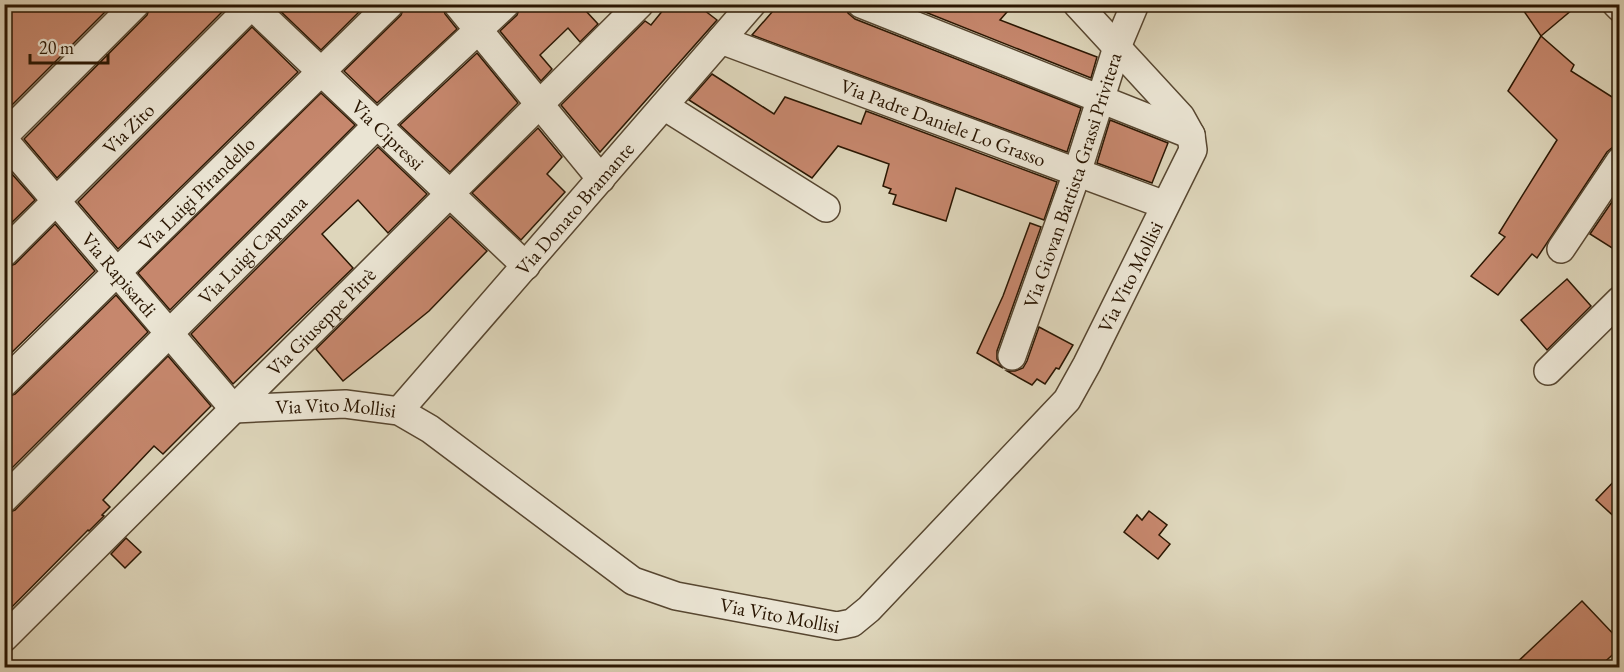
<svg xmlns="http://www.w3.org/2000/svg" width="1624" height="672" font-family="'EB Garamond',serif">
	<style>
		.building { fill: #c6876d; stroke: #2a1602; stroke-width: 1.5 }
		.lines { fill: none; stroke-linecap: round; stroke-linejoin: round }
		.street-casing { stroke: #574630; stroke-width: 30 }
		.street { stroke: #eae4d3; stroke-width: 27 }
		.labels { text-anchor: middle; stroke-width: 4.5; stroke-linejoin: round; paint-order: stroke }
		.street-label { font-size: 20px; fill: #2a1602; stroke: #eae4d3 }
	</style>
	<rect width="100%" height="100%" fill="#ded6bb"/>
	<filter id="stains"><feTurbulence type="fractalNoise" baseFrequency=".00333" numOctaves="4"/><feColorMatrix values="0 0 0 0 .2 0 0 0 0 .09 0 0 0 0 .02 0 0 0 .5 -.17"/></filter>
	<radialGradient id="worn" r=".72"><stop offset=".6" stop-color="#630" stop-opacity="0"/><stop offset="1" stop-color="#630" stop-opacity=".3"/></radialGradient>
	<g class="building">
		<polygon points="4,4 113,4 4,113"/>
		<polygon points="151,4 230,4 57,178 24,139 147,15"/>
		<polygon points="273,4 367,4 321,50"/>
		<polygon points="405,4 442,4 445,14 457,29 377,103 344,71 401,15"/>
		<polygon points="521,4 593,4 586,11 598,24 580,42 568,28 540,55 552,69 541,81 500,31 517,15"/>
		<polygon points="668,4 696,4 717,20 600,152 561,105 645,21 651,25"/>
		<polygon points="779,4 846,4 848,13 855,19 1081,108 1067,152 752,35"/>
		<polygon points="905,4 1014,4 1000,20 1097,57 1091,78"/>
		<polygon points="1519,4 1579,4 1541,36"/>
		<polygon points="252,27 298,72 118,249 78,202"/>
		<polygon points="1541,36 1574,65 1571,71 1620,102 1620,146 1613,147 1607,152 1537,258 1532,254 1498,295 1471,276 1505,237 1499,233 1557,140 1508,91"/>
		<polygon points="477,53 518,103 450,172 400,125"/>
		<polygon points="712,74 774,114 785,97 861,124 866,111 1057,182 1044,220 956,188 946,221 893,204 896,195 889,193 891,189 883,186 889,164 838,146 812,178 689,100"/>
		<polygon points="321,93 355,125 170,310 138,273"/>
		<polygon points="1110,120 1168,143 1152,183 1097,163"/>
		<polygon points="538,128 562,157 547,174 565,192 521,240 472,193"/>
		<polygon points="378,147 427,194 388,233 358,200 322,234 353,268 233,384 191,334"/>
		<polygon points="4,165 35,200 4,230"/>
		<polygon points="1620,190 1620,253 1590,234"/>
		<polygon points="450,216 487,251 429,311 343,381 316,349"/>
		<polygon points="1030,223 1041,227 997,351 997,359 1003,368 977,353 1003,296"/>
		<polygon points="55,224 95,271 4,360 4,268 15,264"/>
		<polygon points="1567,279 1591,306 1547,350 1521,320"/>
		<polygon points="116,295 148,332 4,476 4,398 15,394"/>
		<polygon points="1039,327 1073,345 1059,369 1056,368 1045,384 1037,379 1032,385 1007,371 1015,371 1023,368 1027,361"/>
		<polygon points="168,356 211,406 163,454 154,446 103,500 110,507 102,515 104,516 89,531 88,530 4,615 4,514 15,510"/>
		<polygon points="1620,475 1620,522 1596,500"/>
		<polygon points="1149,511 1167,525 1159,535 1170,544 1158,559 1124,532 1137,515 1142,520"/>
		<polygon points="126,538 141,552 125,568 111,554"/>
		<polygon points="1582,601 1620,641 1620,648 1598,668 1511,668"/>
	</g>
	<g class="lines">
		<g class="street-casing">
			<g id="street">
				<path id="s1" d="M250 4 526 266"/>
				<polyline points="457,4 601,179"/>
				<polyline points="861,4 1191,135"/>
				<polyline points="1616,4 1620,8"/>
				<path id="s2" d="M721 40 1165 205"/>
				<polyline points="664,106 826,208"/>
				<polyline points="4,136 136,4"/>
				<path id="s3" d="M4 140 234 409 345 404 399 411 430 429 633 581 676 596 837 626 852 623 869 609 1067 400 1087 364 1193 150 1191 135 1181 117 1077 4"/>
				<polyline points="1561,249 1620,161"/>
				<path id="s4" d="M4 253 253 4"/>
				<path id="s5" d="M1012 356 1077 173 1117 47 1135 4"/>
				<polyline points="1548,371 1620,300"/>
				<path id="s6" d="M4 383 390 4"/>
				<path id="s7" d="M399 411 752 4"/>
				<path id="s8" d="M4 499 377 125 506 4"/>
				<path id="s9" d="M4 638 640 4"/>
			</g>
		</g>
		<use href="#street" class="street"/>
	</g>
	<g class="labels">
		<g class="street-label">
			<text dy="7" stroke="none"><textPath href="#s2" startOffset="237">Via Padre Daniele Lo Grasso</textPath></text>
			<text dy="7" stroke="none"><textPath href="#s4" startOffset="176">Via Zito</textPath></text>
			<text dy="7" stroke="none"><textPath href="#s1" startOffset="190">Via Cipressi</textPath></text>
			<text dy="7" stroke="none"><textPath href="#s5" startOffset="186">Via Giovan Battista Grassi Privitera</textPath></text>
			<text dy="7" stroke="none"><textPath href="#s6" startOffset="270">Via Luigi Pirandello</textPath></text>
			<text dy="7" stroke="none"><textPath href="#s7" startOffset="268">Via Donato Bramante</textPath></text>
			<text dy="7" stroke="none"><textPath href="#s8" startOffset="352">Via Luigi Capuana</textPath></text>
			<text dy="7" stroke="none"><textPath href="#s3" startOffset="177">Via Rapisardi</textPath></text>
			<text dy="7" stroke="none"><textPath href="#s3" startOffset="1482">Via Vito Mollisi</textPath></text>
			<text dy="7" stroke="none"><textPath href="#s9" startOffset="448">Via Giuseppe Pitrè</textPath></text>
			<text dy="7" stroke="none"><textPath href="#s3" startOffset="456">Via Vito Mollisi</textPath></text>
			<text dy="7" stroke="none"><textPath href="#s3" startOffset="960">Via Vito Mollisi</textPath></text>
		</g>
	</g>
	<rect width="1624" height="672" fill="none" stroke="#ded6bb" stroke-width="24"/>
	<rect x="6" y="6" width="1612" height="660" fill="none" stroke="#2a1602" stroke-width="3"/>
	<rect x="12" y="12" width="1600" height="648" fill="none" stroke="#2a1602" stroke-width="1.5"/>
	<path d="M30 54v9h78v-9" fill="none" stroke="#2a1602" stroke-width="3"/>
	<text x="39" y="54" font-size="18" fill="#2a1602" stroke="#eae4d3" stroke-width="4.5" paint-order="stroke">20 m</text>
	<rect width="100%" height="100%" filter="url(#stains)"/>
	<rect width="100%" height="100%" fill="url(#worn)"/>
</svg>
